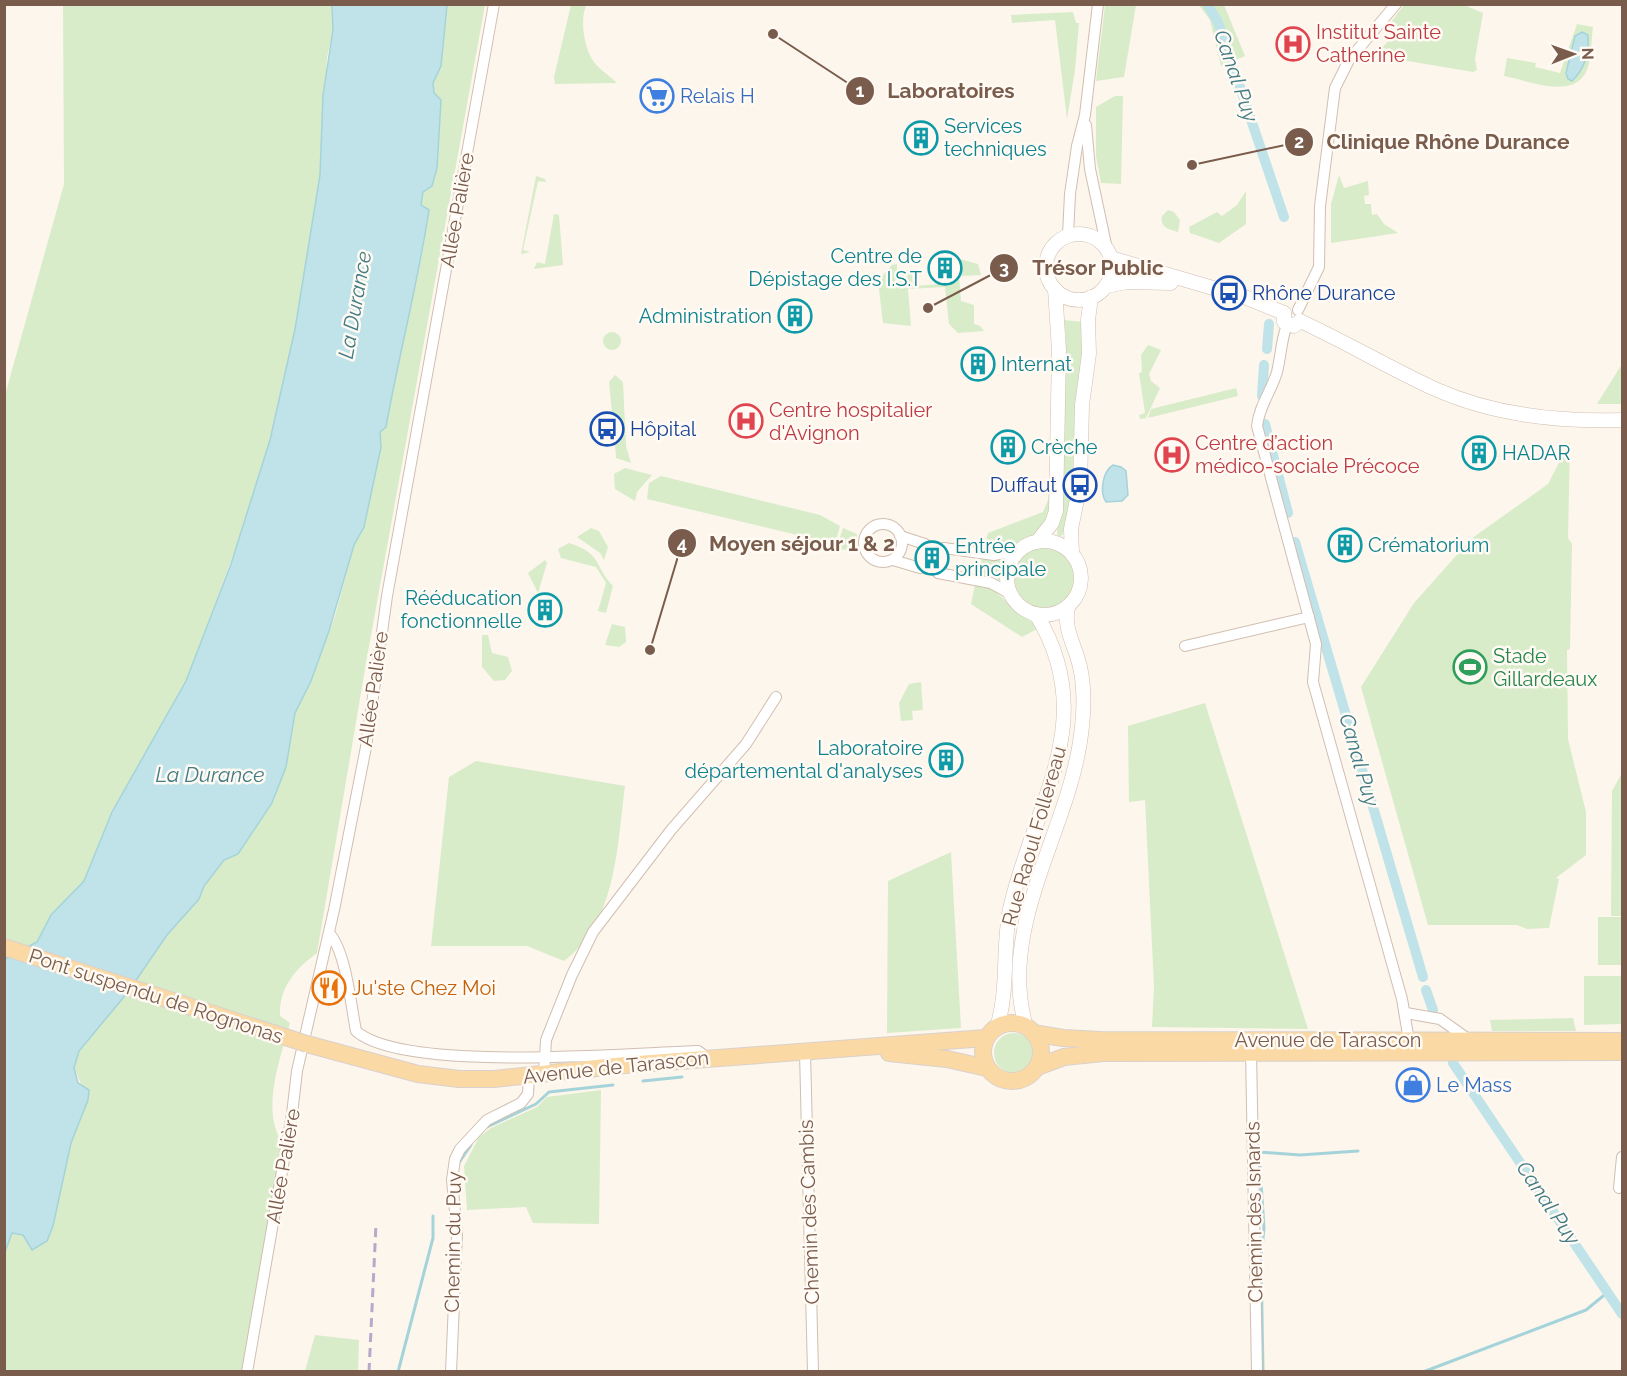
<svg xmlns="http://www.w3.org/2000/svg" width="1627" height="1376" font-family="Raleway,sans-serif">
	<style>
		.green { fill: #d8ecc9 }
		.water { fill: #bfe3e8; stroke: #a5d3da; stroke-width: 1.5 }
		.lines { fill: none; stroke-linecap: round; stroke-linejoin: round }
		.stream { stroke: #a5d3da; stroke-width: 3 }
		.canal { stroke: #bfe3e8; stroke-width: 10 }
		.minor-tunnel { stroke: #dcd0c4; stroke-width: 10; stroke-dasharray: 10 5; stroke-linecap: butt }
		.minor-casing { stroke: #d1beb0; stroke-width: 12 }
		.tertiary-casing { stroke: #d1beb0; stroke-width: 15 }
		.primary-casing { stroke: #dad1cd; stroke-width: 18 }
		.minor { stroke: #fff; stroke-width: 10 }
		.tertiary { stroke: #fff; stroke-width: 14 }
		.primary { stroke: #fbd9a5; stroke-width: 16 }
		.rail { stroke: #b9a8c9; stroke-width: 3; stroke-dasharray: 9 6; stroke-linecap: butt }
		.primary-bridge-casing { stroke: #dad1cd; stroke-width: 18; stroke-linecap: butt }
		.primary-bridge { stroke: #fbd9a5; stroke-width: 16 }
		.labels { text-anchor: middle; stroke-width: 5; stroke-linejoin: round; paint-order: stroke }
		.health-label { font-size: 20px; fill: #be3a42; stroke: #fffaf3; text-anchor: start }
		.shop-label { font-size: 20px; fill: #366cbe; stroke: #fffaf3; text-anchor: start }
		.culture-label { font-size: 20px; fill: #0d838f; stroke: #fffaf3; text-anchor: start }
		.street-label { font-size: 20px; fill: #7a5c4d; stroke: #fffaf3 }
		.transit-label { font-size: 20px; fill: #164399; stroke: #fffaf3; text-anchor: start }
		.leisure-label { font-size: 20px; fill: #27864d; stroke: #fffaf3; text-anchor: start }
		.food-label { font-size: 20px; fill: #c56008; stroke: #fffaf3; text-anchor: start }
		.water-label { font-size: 21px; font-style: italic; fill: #437c86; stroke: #fffaf3 }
		.leader { fill: none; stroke: #7a5c4d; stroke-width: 2 }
		.callout-dot { fill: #7a5c4d; stroke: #fffaf3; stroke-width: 2 }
		.mark-label { font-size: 18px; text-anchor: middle; font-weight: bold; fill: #fff }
		.callout-label { font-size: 21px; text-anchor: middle; font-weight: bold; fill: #7a5c4d; stroke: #fffaf3; stroke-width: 5; stroke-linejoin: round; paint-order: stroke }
	</style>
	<rect width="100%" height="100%" fill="#fdf6ec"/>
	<g class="green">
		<polygon points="63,5 332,5 333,30 327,58 320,175 313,218 295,329 270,440 253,502 186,681 112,812 84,881 51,915 37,942 29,946 5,939 5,395 64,184"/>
		<path d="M447 5H485L366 663 317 953C295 969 279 988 280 1016L290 1023C280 1060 260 1110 283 1144L242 1371H5L4 1252 12 1233 23 1235 53 1226 71 1143 88 1100 74 1068 79 1051 88 1038 128 992 167 935 199 899 204 886 224 860 238 854 274 800 286 767 295 713 311 681 335 616 354 545 364 527 381 447 380 432 423 249 429 210 421 205 433 82 441 66Z"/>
		<path d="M571 5 586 6C580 20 584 45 592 59 597 68 609 75 617 83L555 84 554 77Z"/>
		<polygon points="1105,5 1136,5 1124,77 1096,81"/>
		<polygon points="1199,5 1224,5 1245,56 1221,66 1210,20"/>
		<polygon points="1404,5 1464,5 1483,13 1475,59 1477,70 1473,72 1390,58 1381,49 1392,37 1385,30"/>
		<polygon points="1073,12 1076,23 1079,23 1075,70 1067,119 1055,20 1012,23 1011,15"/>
		<path d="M1577 24 1593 27C1591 40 1592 63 1585 74 1570 99 1526 80 1504 76L1507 58 1536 63 1535 67 1560 73Z"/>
		<polygon points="1115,96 1123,96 1121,184 1101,183 1096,156 1096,107"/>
		<polygon points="1339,175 1344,188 1368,181 1369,195 1364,196 1365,204 1371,204 1372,215 1377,214 1384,224 1398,233 1331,243 1331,204"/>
		<polygon points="536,176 545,179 546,182 538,181 523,250 530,252 521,254"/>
		<polygon points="1246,191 1246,224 1219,243 1190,233 1189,227 1217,212 1222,216 1237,205"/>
		<path d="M1168 210 1174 212 1180 220 1178 232C1169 229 1160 228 1162 216Z"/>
		<polygon points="554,214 559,215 563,265 534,269 537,262 545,264"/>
		<polygon points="960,259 978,264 981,275 962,276"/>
		<polygon points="897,264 897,271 912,270 913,286 942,284 942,276 959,275 961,301 974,305 974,324 980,326 984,331 958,333 949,324 945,287 908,289 911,326 883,323 878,281 892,265"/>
		<polygon points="1064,320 1083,322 1082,363 1074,425 1074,481 1063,534 1058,538 1057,531 1062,513 1066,335"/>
		<circle cx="612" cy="341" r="9"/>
		<polygon points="1148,345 1161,350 1149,374 1151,381 1160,388 1146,418 1140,419 1139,415 1145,413 1139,373 1142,372 1141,355"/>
		<polygon points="1622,364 1622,404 1597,404"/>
		<polygon points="615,375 623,382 626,446 631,463 616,458 616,456 609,382"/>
		<polygon points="1236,388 1238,396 1148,418 1151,409"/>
		<polygon points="1570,441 1568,538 1572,544 1570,649 1567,650 1568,739 1586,812 1586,855 1556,878 1559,879 1549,928 1527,929 1517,925 1428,925 1361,687 1414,603 1471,539 1548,484"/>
		<polygon points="625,468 652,475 637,492 635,501 615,489 614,474"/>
		<polygon points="661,476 820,515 840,526 835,544 647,499 649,483"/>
		<path d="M1050 484C1050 493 1052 508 1049 517 1039 541 1008 549 984 548L988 533 1043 512 1048 500Z"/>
		<polygon points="591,528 599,531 608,547 604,560 600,553 577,537"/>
		<polygon points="843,528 857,534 857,549 836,550"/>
		<path d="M569 543C602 553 594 566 613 586L606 613 598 611 606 583 596 567 561 558 558 549Z"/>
		<circle cx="1045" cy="577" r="31"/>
		<polygon points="982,559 1007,559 1002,581 978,573"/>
		<polygon points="545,560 547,563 538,593 528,573"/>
		<polygon points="975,585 991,588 1039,628 1022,637 971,604"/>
		<polygon points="612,624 625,627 626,642 619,647 605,645"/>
		<polygon points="482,635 488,635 492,653 508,657 512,671 505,680 494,681 482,667"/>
		<polygon points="921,682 923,710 912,711 913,720 901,721 899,703 909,684"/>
		<polygon points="1205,703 1308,1029 1152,1027 1154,986 1145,800 1129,802 1128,726"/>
		<path d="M476 761 625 786C617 845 617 922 564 961L527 946H431L449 777Z"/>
		<polygon points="1622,773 1622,916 1611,916 1612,791"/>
		<polygon points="951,852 961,1028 887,1033 888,881"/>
		<rect x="1598" y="917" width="24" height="48"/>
		<polygon points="1584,976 1622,976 1622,1024 1584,1025"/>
		<polygon points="1573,1018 1576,1031 1492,1031 1490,1020"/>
		<circle cx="1014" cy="1053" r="20"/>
		<polygon points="601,1090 599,1224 533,1223 526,1207 467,1210 464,1166 479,1137 491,1128 537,1107 547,1097"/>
		<polygon points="315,1335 359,1340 358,1371 305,1371"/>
	</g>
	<g class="water">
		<path d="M332 5H447L441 66 433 83 434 93 441 100 437 168 432 186 423 192 421 205 429 210C418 283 399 354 386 427L380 432 381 447 364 527 354 545 329 631 311 681 295 713 286 767 272 803 238 854 224 860 204 886 199 899 167 935 128 992 79 1051 74 1068 78 1083 89 1090 88 1100 71 1143 53 1226 47 1241 32 1250 23 1235 12 1233 5 1252V959L37 942 51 915 84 881 112 812 186 681 231 564 270 440 295 329 320 175 323 95 333 30Z"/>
		<path d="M1582 32 1588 35C1589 52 1585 69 1572 81L1568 79 1566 73 1575 36Z"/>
		<path d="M1113 465 1121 467 1126 471 1128 495 1122 501 1106 502C1099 492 1103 471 1113 465Z"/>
	</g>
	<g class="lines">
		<g class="stream">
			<polyline points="643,1081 682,1077"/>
			<polyline points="487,1127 536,1104 549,1092 613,1085"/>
			<polyline points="458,1164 471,1145"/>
			<polyline points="398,1372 433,1238 433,1216"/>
			<polyline points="1263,1372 1261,1257 1264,1228 1259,1152 1300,1155 1358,1151"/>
			<polyline points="1423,1372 1586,1310 1608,1292"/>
		</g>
		<g class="canal">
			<polyline points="1207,4 1218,22 1284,217"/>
			<polyline points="1267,349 1269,324"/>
			<polyline points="1262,396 1264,365"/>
			<polyline points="1265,424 1288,513"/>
			<polyline points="1295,542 1423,977"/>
			<polyline points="1426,990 1433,1010"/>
			<polyline points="1453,1063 1622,1314"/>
		</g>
		<g class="minor-tunnel">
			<polyline points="925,544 944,548"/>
			<polyline points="920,568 938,573"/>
		</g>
		<g class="minor-casing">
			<g id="minor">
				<polyline points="1086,125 1090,169 1107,249"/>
				<polyline points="1068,235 1070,194 1077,146 1085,115 1098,4"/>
				<polyline points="1298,310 1319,267 1320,206 1335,88 1349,60 1396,4"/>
				<path d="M1287 325C1281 340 1281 356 1277 372 1272 390 1259 406 1257 426L1316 644 1313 682 1402 999 1409 1041 1412 1044"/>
				<circle cx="883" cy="543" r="19"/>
				<polyline points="900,536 925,544"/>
				<polyline points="944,548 994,555 1020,550"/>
				<polyline points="893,560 920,568"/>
				<polyline points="938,573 991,583 1011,594"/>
				<polyline points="1185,646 1309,617"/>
				<path d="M329 933C346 951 351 1006 356 1031 403 1073 630 1053 698 1051L708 1058"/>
				<polyline points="1406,1013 1440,1019 1468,1039"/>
				<polyline points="805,1052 813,1372"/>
				<polyline points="1251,1052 1257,1372"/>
				<polyline points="544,1075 546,1040 572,975 593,932 671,830 746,744 776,697"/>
				<polyline points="1619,1188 1622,1157"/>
				<polyline points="247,1372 292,1114 297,1071 334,910 366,747 387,596 494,4"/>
				<polyline points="451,1372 457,1234 452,1180 455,1159 460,1149 487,1120 521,1103 528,1094 529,1077"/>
			</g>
		</g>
		<g class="tertiary-casing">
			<g id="tertiary">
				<circle cx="1079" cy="267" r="33"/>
				<polyline points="1111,258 1247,298 1284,313"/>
				<polyline points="1106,286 1127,282 1171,283"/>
				<polyline points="1284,313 1284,322 1294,326 1300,321"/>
				<path d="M1300 321C1346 342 1389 368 1435 389 1493 415 1559 422 1622 420"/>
				<circle cx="1044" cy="578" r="37"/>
				<polyline points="1037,542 1052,523 1056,511 1059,350 1055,289"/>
				<polyline points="1072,554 1071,529 1080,485 1082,405 1089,354 1088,320 1091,297"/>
				<path d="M997 1027C1009 989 1002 948 1010 909 1033 804 1102 721 1036 614"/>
				<path d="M1026 1027C997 926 1069 831 1081 735 1084 712 1085 689 1080 667 1075 644 1063 630 1068 606"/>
			</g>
		</g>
		<g class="primary-casing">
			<g id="primary">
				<circle cx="1012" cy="1052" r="29"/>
				<polyline points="1033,1033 1063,1038 1101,1040 1622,1041"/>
				<polyline points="307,1044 418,1074 459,1079 494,1079 625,1065 986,1038"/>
				<polyline points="889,1053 947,1059 987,1068"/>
				<polyline points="1037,1067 1064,1057 1103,1053 1622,1052"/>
			</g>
		</g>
		<use href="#minor" class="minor"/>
		<use href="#tertiary" class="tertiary"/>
		<use href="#primary" class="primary"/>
		<polyline class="rail" points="369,1372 376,1224"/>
		<g class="primary-bridge-casing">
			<polyline id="primary-bridge" points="4,947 307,1044"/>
		</g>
		<use href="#primary-bridge" class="primary-bridge"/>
	</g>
	<defs>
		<g id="hospital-ring" transform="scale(1.725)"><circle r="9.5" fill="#fffaf3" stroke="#e0444e" stroke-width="1.5"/><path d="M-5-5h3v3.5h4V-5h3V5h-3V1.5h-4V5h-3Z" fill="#e0444e"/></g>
		<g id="supermarket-ring" transform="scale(1.725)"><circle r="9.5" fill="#fffaf3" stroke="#3f7fe0" stroke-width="1.5"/><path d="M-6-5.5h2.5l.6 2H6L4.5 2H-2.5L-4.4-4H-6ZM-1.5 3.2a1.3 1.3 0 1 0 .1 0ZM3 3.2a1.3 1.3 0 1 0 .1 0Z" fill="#3f7fe0"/></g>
		<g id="building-ring" transform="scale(1.725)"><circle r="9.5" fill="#fffaf3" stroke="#0f9aa8" stroke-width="1.5"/><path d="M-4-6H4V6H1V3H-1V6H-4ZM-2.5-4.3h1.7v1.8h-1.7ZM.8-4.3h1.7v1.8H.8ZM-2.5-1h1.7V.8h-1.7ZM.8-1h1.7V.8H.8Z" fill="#0f9aa8"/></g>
		<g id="bus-ring" transform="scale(1.725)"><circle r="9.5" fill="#fffaf3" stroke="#1a4fb4" stroke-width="1.5"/><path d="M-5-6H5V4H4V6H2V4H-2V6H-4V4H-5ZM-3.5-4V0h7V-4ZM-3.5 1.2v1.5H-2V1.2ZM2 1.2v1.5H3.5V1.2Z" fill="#1a4fb4"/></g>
		<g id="stadium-ring" transform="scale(1.725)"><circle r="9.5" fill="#fffaf3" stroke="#2e9e5b" stroke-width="1.5"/><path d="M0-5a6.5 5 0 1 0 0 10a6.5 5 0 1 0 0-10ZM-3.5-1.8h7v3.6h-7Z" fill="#2e9e5b"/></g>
		<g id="restaurant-ring" transform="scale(1.725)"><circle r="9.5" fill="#fffaf3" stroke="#e8710a" stroke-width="1.5"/><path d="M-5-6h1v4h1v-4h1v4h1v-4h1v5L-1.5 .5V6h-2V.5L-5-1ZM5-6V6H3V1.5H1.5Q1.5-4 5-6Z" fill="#e8710a"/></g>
		<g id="shop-ring" transform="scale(1.725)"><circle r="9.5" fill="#fffaf3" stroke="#3f7fe0" stroke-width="1.5"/><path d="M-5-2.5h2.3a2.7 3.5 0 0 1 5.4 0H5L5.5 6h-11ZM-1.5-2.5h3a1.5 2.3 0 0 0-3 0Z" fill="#3f7fe0"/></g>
	</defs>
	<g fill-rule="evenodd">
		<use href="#hospital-ring" x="1293" y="44"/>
		<use href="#supermarket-ring" x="657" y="96"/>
		<use href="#building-ring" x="921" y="138"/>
		<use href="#building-ring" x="945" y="268"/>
		<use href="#bus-ring" x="1229" y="293"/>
		<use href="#building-ring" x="795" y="316"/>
		<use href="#building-ring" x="978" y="364"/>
		<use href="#hospital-ring" x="746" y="421"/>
		<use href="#bus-ring" x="607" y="429"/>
		<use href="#building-ring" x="1008" y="447"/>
		<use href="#building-ring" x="1479" y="453"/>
		<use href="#hospital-ring" x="1172" y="455"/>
		<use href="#bus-ring" x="1080" y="485"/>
		<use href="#building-ring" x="1345" y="545"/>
		<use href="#building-ring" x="932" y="558"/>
		<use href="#building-ring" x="545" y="610"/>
		<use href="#stadium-ring" x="1470" y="667"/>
		<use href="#building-ring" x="946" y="760"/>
		<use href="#restaurant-ring" x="329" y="988"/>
		<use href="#shop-ring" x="1413" y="1085"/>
	</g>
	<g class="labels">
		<g class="health-label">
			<text x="1316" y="39">Institut Sainte<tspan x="1316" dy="23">Catherine</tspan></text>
			<text x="769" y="417">Centre hospitalier<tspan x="769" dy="23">d'Avignon</tspan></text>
			<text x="1195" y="450">Centre d’action<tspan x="1195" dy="23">médico-sociale Précoce</tspan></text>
		</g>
		<g class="shop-label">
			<text x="680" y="103">Relais H</text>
			<text x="1436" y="1092">Le Mass</text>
		</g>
		<g class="culture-label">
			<text x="944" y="133">Services<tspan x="944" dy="23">techniques</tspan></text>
			<text x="922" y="263" text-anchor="end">Centre de<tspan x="922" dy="23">Dépistage des I.S.T</tspan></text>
			<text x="772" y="323" text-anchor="end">Administration</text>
			<text x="1001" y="371">Internat</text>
			<text x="1031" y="454">Crèche</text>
			<text x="1502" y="460">HADAR</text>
			<text x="1368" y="552">Crématorium</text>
			<text x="955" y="553">Entrée<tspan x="955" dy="23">principale</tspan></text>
			<text x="522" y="605" text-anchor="end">Rééducation<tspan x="522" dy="23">fonctionnelle</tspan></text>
			<text x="923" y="755" text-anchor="end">Laboratoire<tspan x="923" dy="23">départemental d'analyses</tspan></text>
		</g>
		<g class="street-label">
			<text transform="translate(457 210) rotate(-80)" y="7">Allée Palière</text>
			<text transform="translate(373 689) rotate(-82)" y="7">Allée Palière</text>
			<text transform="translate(1034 836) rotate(-74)" y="7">Rue Raoul Follereau</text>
			<text transform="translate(156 996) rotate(18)" y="7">Pont suspendu de Rognonas</text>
			<text x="1328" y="1047">Avenue de Tarascon</text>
			<text transform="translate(616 1067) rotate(-6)" y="7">Avenue de Tarascon</text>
			<text transform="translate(283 1166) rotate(-80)" y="7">Allée Palière</text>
			<text transform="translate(809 1212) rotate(-92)" y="7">Chemin des Cambis</text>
			<text transform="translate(1254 1212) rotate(-91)" y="7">Chemin des Isnards</text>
			<text transform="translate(453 1242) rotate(-89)" y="7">Chemin du Puy</text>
		</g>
		<g class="transit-label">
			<text x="1252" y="300">Rhône Durance</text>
			<text x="630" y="436">Hôpital</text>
			<text x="1057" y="492" text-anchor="end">Duffaut</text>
		</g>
		<g class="leisure-label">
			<text x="1493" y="663">Stade<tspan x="1493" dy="23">Gillardeaux</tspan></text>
		</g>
		<g class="food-label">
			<text x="352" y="995">Ju'ste Chez Moi</text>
		</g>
		<g class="water-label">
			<text transform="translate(1236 76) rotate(71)" y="7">Canal Puy</text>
			<text transform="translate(355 305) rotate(-80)" y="7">La Durance</text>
			<text transform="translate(1359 760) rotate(74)" y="7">Canal Puy</text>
			<text x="210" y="782">La Durance</text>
			<text transform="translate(1548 1203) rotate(56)" y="7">Canal Puy</text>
		</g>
	</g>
	<path class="leader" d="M773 34L860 91M1192 165L1299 142M928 308L1004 268M650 650L682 543"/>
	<g class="callout-dot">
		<circle cx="773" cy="34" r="6"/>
		<circle cx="1192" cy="165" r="6"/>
		<circle cx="928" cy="308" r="6"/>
		<circle cx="650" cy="650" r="6"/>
		<circle cx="860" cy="91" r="15"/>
		<circle cx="1299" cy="142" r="15"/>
		<circle cx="1004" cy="268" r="15"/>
		<circle cx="682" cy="543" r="15"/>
	</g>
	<g class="mark-label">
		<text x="860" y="97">1</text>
		<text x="1299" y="148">2</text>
		<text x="1004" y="274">3</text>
		<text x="682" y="550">4</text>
	</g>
	<g class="callout-label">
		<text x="951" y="98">Laboratoires</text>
		<text x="1448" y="149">Clinique Rhône Durance</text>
		<text x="1098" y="275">Trésor Public</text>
		<text x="802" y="551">Moyen séjour 1 &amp; 2</text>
	</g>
	<rect width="1627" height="1376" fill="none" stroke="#7a5c4d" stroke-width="12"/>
	<g transform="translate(1573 54) rotate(89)" stroke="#fffaf3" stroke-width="4.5" paint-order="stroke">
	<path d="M0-4.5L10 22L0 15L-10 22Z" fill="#7a5c4d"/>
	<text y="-9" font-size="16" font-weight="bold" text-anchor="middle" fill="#7a5c4d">N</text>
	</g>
</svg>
